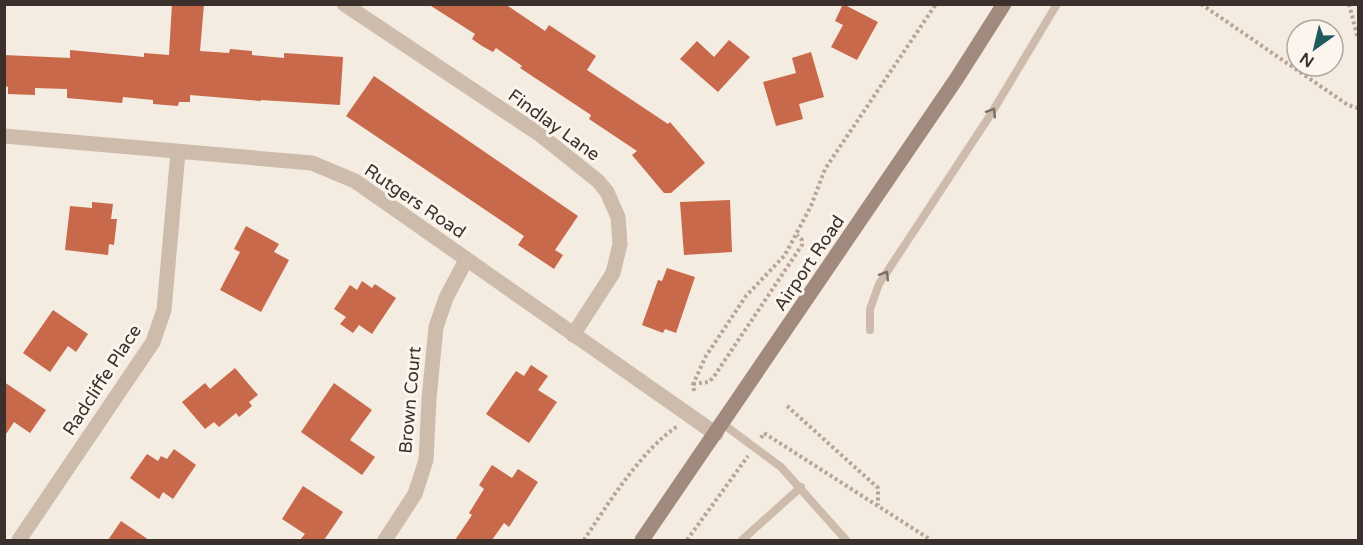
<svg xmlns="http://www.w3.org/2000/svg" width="1363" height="545" font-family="'Varela Round',sans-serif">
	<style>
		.building { fill: #c8694b }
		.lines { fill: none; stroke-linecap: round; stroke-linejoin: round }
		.path { stroke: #b9a596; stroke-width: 4; stroke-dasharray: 3 3; stroke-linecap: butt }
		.lane { stroke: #cdbbac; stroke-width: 8 }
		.street { stroke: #cdbbac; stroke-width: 15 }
		.secondary { stroke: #a18a7d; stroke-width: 15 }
		.oneway { stroke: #7d6f65 }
		.labels { text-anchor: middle; stroke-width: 6; stroke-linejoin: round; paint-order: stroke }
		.street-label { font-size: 18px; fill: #3b302b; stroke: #fbf5ee }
	</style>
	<rect width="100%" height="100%" fill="#f4ebe1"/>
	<g class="building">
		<polygon points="172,4 204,4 200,51 229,53 230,49 252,51 252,55 284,58 284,53 343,57 340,105 261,100 261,101 190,95 190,102 179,102 178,106 153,104 153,100 123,97 122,103 67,98 67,89 35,88 35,95 8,94 8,87 4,86 4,55 70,58 70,50 144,57 144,53 169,55"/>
		<polygon points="428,4 505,4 545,31 549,25 596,56 587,70 668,124 670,122 705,163 671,193 664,193 632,155 637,151 589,119 591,115 520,68 522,66 496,48 493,52 482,46 472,39 475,34"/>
		<polygon points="843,4 878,22 857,60 831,47 843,25 835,21"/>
		<polygon points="729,40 750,57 718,92 680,59 697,41 714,57"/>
		<polygon points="811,52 824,97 799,104 803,119 776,126 763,82 796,73 792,58"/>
		<polygon points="374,76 578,216 555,250 563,255 554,269 518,245 524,236 346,116"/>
		<polygon points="730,200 732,252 684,255 680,202"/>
		<polygon points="92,202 113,204 111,219 117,219 114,245 109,244 108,255 65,250 70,206 92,208"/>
		<polygon points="246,226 279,244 274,252 289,260 261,312 220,290 240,252 234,249"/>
		<polygon points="667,268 695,277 676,333 665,329 663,333 642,325 658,280 662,281"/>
		<polygon points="362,281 372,288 375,284 396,298 372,334 359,325 353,333 340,324 346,317 334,309 350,285 357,290"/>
		<polygon points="53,310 88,334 76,352 68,346 50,372 23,353"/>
		<polygon points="531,365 548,376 538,390 557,402 529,443 486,414 516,371 524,376"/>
		<polygon points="235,368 258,395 249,402 252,406 239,417 236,413 219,427 214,422 205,429 182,402 205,383 210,389"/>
		<polygon points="4,382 46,410 30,433 14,422 4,437"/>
		<polygon points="334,383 372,410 350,440 375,457 362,475 301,432"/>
		<polygon points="174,449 196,465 173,499 163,492 159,499 130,478 147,454 158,461 161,456 167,459"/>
		<polygon points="492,465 512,478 518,469 538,482 509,527 504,523 492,540 455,540 472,515 469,513 484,489 479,485"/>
		<polygon points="303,486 343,512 324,540 300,540 305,534 282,519"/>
		<polygon points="121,521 149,540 108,540"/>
	</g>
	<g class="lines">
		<g class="path">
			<polyline points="1201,4 1329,92 1348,105 1358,108"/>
			<polyline points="1349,4 1358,39"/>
			<polyline points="693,384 709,382 715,375 802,245 802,240 797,235"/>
			<polyline points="694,391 693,384 706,356 746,296 785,255 811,206 825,169 936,4"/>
			<polyline points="787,406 878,488 878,505"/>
			<polyline points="761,438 764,433 931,540"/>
			<path d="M584 540C607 505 643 448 678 426"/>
			<polyline points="687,540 748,456"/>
		</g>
		<g class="lane">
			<polyline points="870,330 870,309 879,284 991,114 1057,4"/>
			<polyline points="723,424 781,467 846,540"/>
			<polyline points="742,540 801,487"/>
		</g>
		<g class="street">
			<polyline points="344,4 539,134 598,181 607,192 618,217 620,244 613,273 573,335"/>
			<polyline points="4,136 312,163 355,181 716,434"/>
			<polyline points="19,540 153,342 164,310 178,152"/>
			<polyline points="385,540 415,494 426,460 429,399 436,327 446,298 466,260"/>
		</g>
		<polyline class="secondary" points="642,540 957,78 1004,4"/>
	</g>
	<defs><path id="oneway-chevron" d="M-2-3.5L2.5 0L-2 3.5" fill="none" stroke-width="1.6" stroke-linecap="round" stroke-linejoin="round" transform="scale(1.5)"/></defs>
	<g class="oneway">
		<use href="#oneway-chevron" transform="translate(992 112) rotate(-58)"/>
		<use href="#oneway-chevron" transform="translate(885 275) rotate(-58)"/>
	</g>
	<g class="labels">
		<g class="street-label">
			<text transform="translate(554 125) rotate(36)" y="6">Findlay Lane</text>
			<text transform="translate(415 201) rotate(34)" y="6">Rutgers Road</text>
			<text transform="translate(809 263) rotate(-56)" y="6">Airport Road</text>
			<text transform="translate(102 380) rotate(-57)" y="6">Radcliffe Place</text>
			<text transform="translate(410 400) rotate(-85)" y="6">Brown Court</text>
		</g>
	</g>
	<rect width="1363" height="545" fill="none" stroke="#3b302b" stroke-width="12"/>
	<g transform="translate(1315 48) rotate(214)"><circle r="28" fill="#fbf5ee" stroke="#aea6a0" stroke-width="1.5"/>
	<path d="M0-4.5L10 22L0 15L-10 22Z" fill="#1f5a5e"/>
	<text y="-9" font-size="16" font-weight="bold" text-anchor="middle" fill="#3b302b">N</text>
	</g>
</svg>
